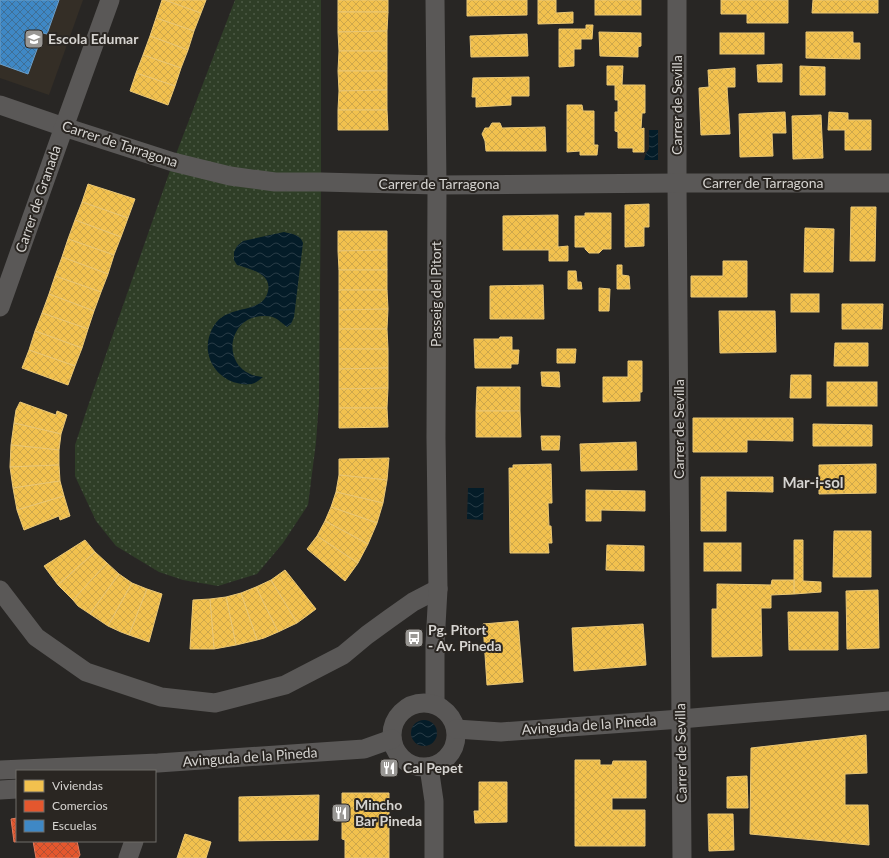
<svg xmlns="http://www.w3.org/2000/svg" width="889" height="858" font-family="Lato,sans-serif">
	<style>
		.built { fill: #342e26 }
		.park { fill: url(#park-dots) }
		.water { fill: url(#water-waves) }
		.homes { fill: url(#homes-cross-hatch); stroke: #eac775 }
		.shops { fill: url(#shops-cross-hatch); stroke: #e07c5f }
		.schools { fill: url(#schools-cross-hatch); stroke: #6c9fc9 }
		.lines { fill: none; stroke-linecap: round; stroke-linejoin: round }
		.minor { stroke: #5a5857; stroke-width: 19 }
		.labels { text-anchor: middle; stroke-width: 4; stroke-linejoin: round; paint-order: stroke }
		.poi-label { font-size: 14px; font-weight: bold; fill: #d6d4d1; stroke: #2a2622; text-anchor: start }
		.street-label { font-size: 14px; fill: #d6d4d1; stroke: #2a2622 }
		.neighbourhood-label { font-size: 15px; font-weight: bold; fill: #d6d4d1; stroke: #2a2622 }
	</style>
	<defs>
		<pattern id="park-dots" width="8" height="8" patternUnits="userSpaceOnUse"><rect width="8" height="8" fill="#2f3e27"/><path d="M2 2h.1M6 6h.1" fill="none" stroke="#4c5945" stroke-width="1.8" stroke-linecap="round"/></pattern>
		<pattern id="water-waves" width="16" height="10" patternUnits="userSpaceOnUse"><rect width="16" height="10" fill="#041c28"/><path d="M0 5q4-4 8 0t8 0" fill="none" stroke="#283c46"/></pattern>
		<pattern id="homes-cross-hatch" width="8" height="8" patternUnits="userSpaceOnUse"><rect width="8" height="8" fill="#f2c14e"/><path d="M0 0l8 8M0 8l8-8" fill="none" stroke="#cea74b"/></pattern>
		<pattern id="shops-cross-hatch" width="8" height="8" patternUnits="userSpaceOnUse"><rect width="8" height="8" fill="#e4572e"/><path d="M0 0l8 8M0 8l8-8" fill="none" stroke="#b35033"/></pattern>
		<pattern id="schools-cross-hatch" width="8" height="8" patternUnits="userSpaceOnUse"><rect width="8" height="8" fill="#3f88c5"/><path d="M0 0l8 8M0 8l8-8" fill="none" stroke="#3f6f96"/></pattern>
	</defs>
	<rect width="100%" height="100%" fill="#282624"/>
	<polygon class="built" points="0,0 83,0 49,95 0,78"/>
	<polygon class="park" points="235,0 321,0 321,182 319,402 316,442 308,505 283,543 257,574 218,586 183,580 159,572 116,546 96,521 75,476 75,445 88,406 173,162"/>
	<g class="water">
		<polygon points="649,130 658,130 658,160 644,160 646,153 649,149"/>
		<path d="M284 232C292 234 300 234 303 243L294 317 291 324 287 327C283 324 279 320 275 318 271 316 266 316 262 316 230 317 221 361 250 374 254 376 258 376 263 377 259 380 255 384 250 384 246 385 241 384 237 383 216 378 202 356 210 334 213 325 219 317 228 314 241 307 264 310 268 291 272 273 249 269 237 265L234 260V252L237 246 243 241Z"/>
		<polygon points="468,488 484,488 483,520 467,519"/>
		<circle cx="424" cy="733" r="13"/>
	</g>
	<g class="homes">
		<polygon points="162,0 165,0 201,13 194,31 156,18"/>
		<polygon points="165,0 206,0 201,13"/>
		<rect x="338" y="0" width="50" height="12"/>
		<polygon points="467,0 527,0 527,15 467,16"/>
		<polygon points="538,0 556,0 556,13 573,12 573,23 538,24"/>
		<rect x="595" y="0" width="46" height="15"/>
		<polygon points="721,0 788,0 788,23 747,23 747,14 721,14"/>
		<polygon points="813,0 878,0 878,13 812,13"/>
		<polygon points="338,12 388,12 387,31 338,32"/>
		<polygon points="156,18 194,31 188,50 150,36"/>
		<polygon points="586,25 593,25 592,39 581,39 581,49 574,49 574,66 559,67 559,29 586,29"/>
		<polygon points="387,31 387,51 339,51 338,32"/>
		<polygon points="599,32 641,33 641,46 638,47 638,57 600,56"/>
		<polygon points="806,32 853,32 853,43 860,43 860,59 806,58"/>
		<rect x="720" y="33" width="44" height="21"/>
		<polygon points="527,34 528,56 471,57 470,36"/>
		<polygon points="150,36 188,50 181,68 143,55"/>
		<polygon points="339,51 387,51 387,71 338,71"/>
		<polygon points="143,55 181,68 175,86 136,73"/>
		<polygon points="782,64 782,82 758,82 757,65"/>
		<polygon points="607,66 623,66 622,85 645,85 645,113 642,113 641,129 644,128 644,152 633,152 633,148 618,148 618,132 615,131 615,112 618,112 618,100 615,100 615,85 607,85"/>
		<polygon points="800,66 825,67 825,95 800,95"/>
		<polygon points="735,68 735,87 727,87 730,134 701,135 699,88 709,87 708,70"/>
		<polygon points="338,71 387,71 387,90 339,91"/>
		<polygon points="136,73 175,86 168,105 130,91"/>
		<polygon points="529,77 529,96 511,96 511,105 476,107 476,97 472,97 473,78"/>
		<polygon points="387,90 387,110 338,110 339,91"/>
		<polygon points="567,105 582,105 583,111 594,111 594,145 598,145 597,155 580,155 580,151 567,152"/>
		<polygon points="338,110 387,110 388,130 338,130"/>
		<polygon points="785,112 786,133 772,133 773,156 740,157 739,114"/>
		<polygon points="829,112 848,113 848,120 871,120 871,150 845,150 845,130 828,130"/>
		<polygon points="821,115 823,158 793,159 792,116"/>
		<polygon points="492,123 500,123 502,128 545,127 546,151 486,151 485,141 482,134 485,128 489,128"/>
		<polygon points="88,184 135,199 128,218 82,202"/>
		<polygon points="82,202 128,218 121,237 75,220"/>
		<polygon points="649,204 649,227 644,227 644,246 625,247 625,205"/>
		<polygon points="851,207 876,207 875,261 850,261"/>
		<polygon points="585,213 611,213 611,249 603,249 599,253 589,253 585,249 585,247 575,247 575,216 585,216"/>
		<polygon points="558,215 558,247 568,246 568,261 549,261 549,250 503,250 503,216"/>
		<polygon points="75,220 121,237 114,255 68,239"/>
		<polygon points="805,228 834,229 833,272 804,272"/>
		<polygon points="338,231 387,231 387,250 338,251"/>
		<polygon points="68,239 114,255 108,274 62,257"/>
		<polygon points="387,250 387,270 339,270 338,251"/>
		<polygon points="62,257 108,274 101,292 55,276"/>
		<polygon points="723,261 747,261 747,297 691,297 691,276 723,276"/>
		<polygon points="617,265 622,265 622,275 629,276 630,289 617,289"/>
		<rect x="339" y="270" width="48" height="20"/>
		<polygon points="568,271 576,271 577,282 581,282 582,289 568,289"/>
		<polygon points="55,276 101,292 94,311 49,294"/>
		<polygon points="543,285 544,319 490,319 490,286"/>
		<polygon points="599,288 610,289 609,311 599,311"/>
		<polygon points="339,290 387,290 388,309 339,310"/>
		<polygon points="49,294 94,311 88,329 42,313"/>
		<rect x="791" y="294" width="28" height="18"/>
		<polygon points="842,304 883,304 882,329 842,329"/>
		<polygon points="388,309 387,329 339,329 339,310"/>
		<polygon points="719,311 775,311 776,352 720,353"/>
		<polygon points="42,313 88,329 82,348 35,331"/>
		<polygon points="339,329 387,329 388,349 339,349"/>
		<polygon points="35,331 82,348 75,366 29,350"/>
		<polygon points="500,337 512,337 512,350 519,350 518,364 511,364 511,368 475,368 474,339 499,339"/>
		<polygon points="835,343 868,343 868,366 834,366"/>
		<polygon points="339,349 388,349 388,368 339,369"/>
		<polygon points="557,349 576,349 575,363 557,363"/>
		<polygon points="29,350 75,366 68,385 22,368"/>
		<polygon points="628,361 642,361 642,392 640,392 640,401 603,402 603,377 628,377"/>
		<polygon points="388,368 388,388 339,389 339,369"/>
		<polygon points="541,372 559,372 560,387 542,386"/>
		<polygon points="791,375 811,375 811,398 790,398"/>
		<rect x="827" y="382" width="50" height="24"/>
		<polygon points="477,387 520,387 520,411 476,411"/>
		<polygon points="388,388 387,408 339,408 339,389"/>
		<polygon points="20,402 56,415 57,411 67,415 61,434 14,423 16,410"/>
		<polygon points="339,408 387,408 388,427 339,428"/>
		<polygon points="476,411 520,411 521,437 476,437"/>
		<polygon points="693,418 793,418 793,441 747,440 747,452 693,452"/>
		<polygon points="14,423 61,434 59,450 11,445"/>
		<polygon points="813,424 872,425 872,446 813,446"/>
		<polygon points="541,436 560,436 559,450 542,450"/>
		<polygon points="636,442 637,470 581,471 580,444"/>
		<polygon points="11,445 59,450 59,465 10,467"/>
		<polygon points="389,458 387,480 339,475 339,459"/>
		<polygon points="551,464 552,503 548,503 549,526 551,526 552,543 548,543 549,553 510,553 509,468 513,468 513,465"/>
		<polygon points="876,464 876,493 819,494 819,465"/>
		<polygon points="59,465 60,481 13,488 10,467"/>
		<polygon points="339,475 387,480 383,503 336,492"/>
		<polygon points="701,477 773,477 773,492 726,491 726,531 701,531"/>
		<polygon points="60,481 64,496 17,510 13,488"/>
		<polygon points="586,490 645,491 645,511 601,510 601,521 586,521"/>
		<polygon points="336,492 383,503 377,523 331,507"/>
		<polygon points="64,496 70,516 60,520 59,516 24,530 17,510"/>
		<polygon points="331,507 377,523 368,544 325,521"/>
		<polygon points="325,521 368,544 358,563 317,536"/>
		<polygon points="834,531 871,531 871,577 833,577"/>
		<polygon points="317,536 358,563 345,581 307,549"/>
		<polygon points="85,540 95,552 58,585 44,566"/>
		<polygon points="794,540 803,540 803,581 821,582 821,592 794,594"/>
		<rect x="704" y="543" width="37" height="28"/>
		<polygon points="607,545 644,546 644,571 606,570"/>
		<polygon points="95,552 107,563 73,600 58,585"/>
		<polygon points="107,563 119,574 90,614 78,606 73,600"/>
		<polygon points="285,570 316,609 308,615 297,623 271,580"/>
		<polygon points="119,574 132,583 108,626 90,614"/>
		<polygon points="271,580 297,623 278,632 256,587"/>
		<polygon points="772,580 794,580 794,594 771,595 771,608 761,608 762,656 712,657 712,609 717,609 717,584 771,585"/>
		<polygon points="132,583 147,589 129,635 121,632 108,626"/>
		<polygon points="256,587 278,632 264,638 257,640 241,593"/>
		<polygon points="147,589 162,594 149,642 129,635"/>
		<polygon points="878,590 879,648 847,649 846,591"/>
		<polygon points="241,593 257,640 236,645 226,597"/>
		<polygon points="226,597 236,645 214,649 210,599"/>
		<polygon points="210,599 214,649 190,649 193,600"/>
		<polygon points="788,612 838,612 838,650 789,650"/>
		<polygon points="518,621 523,682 487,685 483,624"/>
		<polygon points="643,624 646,665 574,671 572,628"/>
		<polygon points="866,735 867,773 845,774 845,805 868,805 869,845 750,834 751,748"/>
		<polygon points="575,760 600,760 600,765 612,765 613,761 646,761 646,798 612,798 612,810 645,810 645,846 575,846"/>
		<polygon points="747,776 748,808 727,808 727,777"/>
		<polygon points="479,782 507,782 507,822 475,823 474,811 479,811"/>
		<polygon points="342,793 389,793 389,858 345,858 345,840 342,839"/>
		<polygon points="319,795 318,840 239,841 239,797"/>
		<polygon points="708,814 733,814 734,850 709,851"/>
		<polygon points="185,834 211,842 206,858 177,858"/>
	</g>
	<g class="shops">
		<polygon points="17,818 17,841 21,841 14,842 11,819"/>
		<polygon points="33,841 77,841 80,855 78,858 36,858"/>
	</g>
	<polygon class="schools" points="0,0 59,0 47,34 43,33 28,74 0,64"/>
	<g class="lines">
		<g class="minor">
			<polyline points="677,0 677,183 682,858"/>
			<polyline points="0,105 64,127 173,162 230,176 275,182 321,182 437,185 677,183 889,183"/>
			<polyline points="0,307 64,127 110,0"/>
			<polyline points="0,590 36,637 86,672 161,697 215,703 285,685 343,655 367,635 389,619 413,602 438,589"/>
			<polyline points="435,703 435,644 438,589 436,438 437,185 435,0"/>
			<circle cx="424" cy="735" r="32"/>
			<polyline points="456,729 501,732 681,719 889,701"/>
			<polyline points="429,767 434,801 434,858"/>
			<polyline points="0,770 158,763 364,749 392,739"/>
			<polyline points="0,790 17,789"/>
			<polyline points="128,858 134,841"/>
		</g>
	</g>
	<defs>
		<g id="school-square" transform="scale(1)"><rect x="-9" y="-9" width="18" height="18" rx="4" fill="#999794" stroke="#2a2622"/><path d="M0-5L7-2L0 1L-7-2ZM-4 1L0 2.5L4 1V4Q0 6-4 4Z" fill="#fff"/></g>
		<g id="bus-square" transform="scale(1)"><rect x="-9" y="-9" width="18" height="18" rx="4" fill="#999794" stroke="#2a2622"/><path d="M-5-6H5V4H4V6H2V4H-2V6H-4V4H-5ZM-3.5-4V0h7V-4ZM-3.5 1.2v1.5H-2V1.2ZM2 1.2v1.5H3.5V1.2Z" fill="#fff"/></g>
		<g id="restaurant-square" transform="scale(1)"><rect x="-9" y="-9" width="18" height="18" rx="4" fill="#999794" stroke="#2a2622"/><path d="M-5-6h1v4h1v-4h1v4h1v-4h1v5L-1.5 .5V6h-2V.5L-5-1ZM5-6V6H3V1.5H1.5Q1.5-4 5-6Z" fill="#fff"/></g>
	</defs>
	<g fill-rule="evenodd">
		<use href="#school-square" x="34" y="39"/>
		<use href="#bus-square" x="414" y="638"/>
		<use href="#restaurant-square" x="389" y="768"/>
		<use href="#restaurant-square" x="341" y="813"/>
	</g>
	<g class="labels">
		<g class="poi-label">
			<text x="48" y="44">Escola Edumar</text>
			<text x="428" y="635">Pg. Pitort<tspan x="428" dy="16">- Av. Pineda</tspan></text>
			<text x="403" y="773">Cal Pepet</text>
			<text x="355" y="810">Mincho<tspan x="355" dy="16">Bar Pineda</tspan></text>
		</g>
		<g class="street-label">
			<text transform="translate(677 105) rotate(-90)" y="5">Carrer de Sevilla</text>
			<text transform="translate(120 144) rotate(18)" y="5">Carrer de Tarragona</text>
			<text x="763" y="188">Carrer de Tarragona</text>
			<text x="439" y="189">Carrer de Tarragona</text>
			<text transform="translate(38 199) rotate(-71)" y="5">Carrer de Granada</text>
			<text transform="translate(436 294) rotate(-90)" y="5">Passeig del Pitort</text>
			<text transform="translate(679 429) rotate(-90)" y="5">Carrer de Sevilla</text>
			<text transform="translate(589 725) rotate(-4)" y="5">Avinguda de la Pineda</text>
			<text transform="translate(681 753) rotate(-91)" y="5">Carrer de Sevilla</text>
			<text transform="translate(250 757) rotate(-4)" y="5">Avinguda de la Pineda</text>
		</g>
		<g class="neighbourhood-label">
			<text x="813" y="488">Mar-i-sol</text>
		</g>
	</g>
	<rect x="16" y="770" width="140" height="72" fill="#2a2622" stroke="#6f6c68"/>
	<rect x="24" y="780" width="20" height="12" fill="#f2c14e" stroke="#6f6c68"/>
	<text x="52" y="790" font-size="12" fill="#d6d4d1">Viviendas</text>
	<rect x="24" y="800" width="20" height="12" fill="#e4572e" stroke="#6f6c68"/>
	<text x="52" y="810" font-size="12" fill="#d6d4d1">Comercios</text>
	<rect x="24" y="820" width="20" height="12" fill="#3f88c5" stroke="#6f6c68"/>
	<text x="52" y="830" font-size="12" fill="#d6d4d1">Escuelas</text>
</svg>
